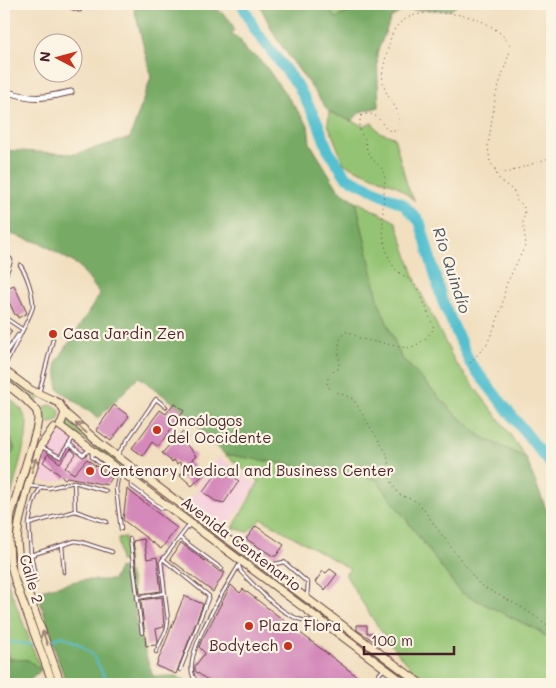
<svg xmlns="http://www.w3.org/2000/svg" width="556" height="688" font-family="Mali,sans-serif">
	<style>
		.built { fill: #f5cfdb }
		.green { fill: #94c473; stroke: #6f724f }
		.forest { fill: #77aa65; stroke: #606448 }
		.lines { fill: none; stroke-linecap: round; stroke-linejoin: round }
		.stream { stroke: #54c0cf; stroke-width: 2 }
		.river { stroke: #54c0cf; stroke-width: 11 }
		.building { fill: #d489ba }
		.lane-casing { stroke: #633c41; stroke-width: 4.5 }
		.street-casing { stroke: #633c41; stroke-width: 7 }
		.secondary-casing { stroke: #633c41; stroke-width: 9 }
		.path { stroke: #633c41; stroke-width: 1; stroke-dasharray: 1 4; stroke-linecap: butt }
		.lane { stroke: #fff; stroke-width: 2.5 }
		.street { stroke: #fff; stroke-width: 5 }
		.secondary { stroke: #f7e8c3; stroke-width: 7 }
		.oneway { stroke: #a08477 }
		.poi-dot { fill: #c8321e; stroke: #fcf5e5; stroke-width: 2 }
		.labels { text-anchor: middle; stroke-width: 4.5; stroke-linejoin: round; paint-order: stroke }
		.poi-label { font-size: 15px; fill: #4a1f2b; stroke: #fcf5e5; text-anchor: start }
		.street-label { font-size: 15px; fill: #4a1f2b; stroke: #fcf5e5 }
		.water-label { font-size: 16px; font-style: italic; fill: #4e5764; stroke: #fcf5e5 }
	</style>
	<rect width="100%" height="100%" fill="#fcf5e5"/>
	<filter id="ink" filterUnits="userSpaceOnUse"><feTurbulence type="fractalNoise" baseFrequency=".02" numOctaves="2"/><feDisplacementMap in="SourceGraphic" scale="10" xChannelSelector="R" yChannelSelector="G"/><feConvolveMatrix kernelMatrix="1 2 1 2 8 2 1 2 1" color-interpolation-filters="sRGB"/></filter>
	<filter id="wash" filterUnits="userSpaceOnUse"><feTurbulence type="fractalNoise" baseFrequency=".0096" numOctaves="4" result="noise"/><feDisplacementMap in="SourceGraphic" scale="20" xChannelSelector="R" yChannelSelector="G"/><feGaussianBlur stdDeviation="1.12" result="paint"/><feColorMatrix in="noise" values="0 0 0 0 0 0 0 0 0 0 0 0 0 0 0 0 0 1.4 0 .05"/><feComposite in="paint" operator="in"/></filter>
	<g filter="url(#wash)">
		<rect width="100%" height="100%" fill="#f1dfc0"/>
		<g class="built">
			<polygon points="62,432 91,453 71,477 51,483 37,479 43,462 40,459 46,443 55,434"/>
			<polygon points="219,457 257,485 225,530 188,503"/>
		</g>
		<g class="green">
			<polygon points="324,4 356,4 351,11 336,18"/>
			<polygon points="329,112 364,126 372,122 379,132 394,137 408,188 415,201 397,186 344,164 328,124"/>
			<polygon points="356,201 396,222 418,287 455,362 503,424 526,458 482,437 451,410 401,357 379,303"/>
			<polygon points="4,374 34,396 41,398 36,401 36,405 32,399 4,378"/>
			<polygon points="4,393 22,410 27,422 26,438 8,507 4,541 4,462 15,450 4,421"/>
			<circle cx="51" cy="414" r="9"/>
			<polygon points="68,419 77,429 137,475 416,684 412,684 136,477 64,425"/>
			<polygon points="40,427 47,430 37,446 21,499 14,541 58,684 56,684 18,580 14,561 12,538 16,512"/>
			<path d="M224 454 376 479 460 592 539 631 552 642V684H466L453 678 449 684C444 684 438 685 434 684 402 671 363 604 345 574L350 569 262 519 247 532 233 528 259 481Z"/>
			<polygon points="125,537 127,561 120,561 118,538"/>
			<polygon points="4,546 9,586 41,670 28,660 9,659 4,645"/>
		</g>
		<g class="forest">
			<path d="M133 4H217V8C224 17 231 16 234 30L231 35 240 39 246 52 257 57 264 64 308 125 310 143 338 189 356 201 379 303 401 357 451 410 482 437 526 458 552 524V642L539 631 460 592 376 479 224 454 184 411 139 377 98 418 58 389 56 363 100 294 79 266 43 244 4 232V150L74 154 130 138 151 77Z"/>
			<polygon points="259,4 324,4 336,18 351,11 356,4 459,4 451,10 404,10 391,18 377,53 379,107 360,112 352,121 329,112 276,38"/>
			<polygon points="4,421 15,450 4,462"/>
			<path d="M119 568 128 571 131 578 138 631 153 676C169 678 175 671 188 684H67L59 663 37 591 80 580H113Z"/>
			<polygon points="4,645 9,659 28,660 41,670 26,684 4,684"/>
		</g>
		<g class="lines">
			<g class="stream">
				<polyline points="4,641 33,645"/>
				<path d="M51 641 61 636C76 642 91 648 98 664 102 671 104 679 110 684"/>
			</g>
			<polyline class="river" points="242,4 255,30 298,86 318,123 328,150 346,177 403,204 420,222 442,300 470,363 552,466"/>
		</g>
		<g id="blocks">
			<g class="building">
				<polygon points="14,285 27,313 18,318 17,315 15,315 5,293 6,292 5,289"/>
				<polygon points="4,325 12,331 4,343"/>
				<polygon points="174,403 184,411 158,447 152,442 143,456 132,448 160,410 166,414"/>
				<polygon points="114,405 129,416 111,441 96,430"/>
				<polygon points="182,432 188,437 184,442 196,456 190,462 203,475 192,486 180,475 186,469 179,462 177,464 174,460 172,462 162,453"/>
				<polygon points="71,449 76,454 65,468 74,474 87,459 112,478 107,485 67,477 65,479 43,462 48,454 60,463"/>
				<polygon points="221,468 239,481 224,503 215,501 203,492"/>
				<polygon points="127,489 177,528 161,549 123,520"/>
				<polygon points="256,526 284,545 276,556 273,556 246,539"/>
				<polygon points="144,539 147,559 157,557 161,591 140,594 133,541"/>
				<polygon points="181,543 220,572 225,572 213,592 170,559"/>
				<polygon points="330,569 337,574 325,590 315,582 323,571 326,573"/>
				<polygon points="231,585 240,593 243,589 367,684 213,684 195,671 195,666 205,653 199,647 203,638"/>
				<polygon points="184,596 203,604 176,674 156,666"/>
				<polygon points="162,597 164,627 156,629 158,641 156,645 146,646 141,600"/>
				<polygon points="357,625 367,625 367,633 374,633 374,641 357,630"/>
			</g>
		</g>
	</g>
	<g filter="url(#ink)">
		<use href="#blocks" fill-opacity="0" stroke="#633c41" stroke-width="1"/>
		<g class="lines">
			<g class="lane-casing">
				<g id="lane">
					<polyline points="4,255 7,255 11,260 4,281"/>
					<polyline points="4,317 22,329"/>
					<polyline points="4,356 18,335"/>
					<path d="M4 366C8 360 33 311 33 306 33 294 27 274 20 265"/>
					<polyline points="39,393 53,339"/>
					<polyline points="69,444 83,455 89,450"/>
					<polyline points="42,447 60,457 73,438"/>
					<polyline points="92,451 92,457 109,471 116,470"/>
					<polyline points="117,455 156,399 166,407"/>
					<polyline points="119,471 116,489 121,529"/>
					<polyline points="131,479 131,486 161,508 168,508"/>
					<polyline points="29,486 49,488 74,482 106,491"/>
					<path d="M41 488C33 497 31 512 29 524L75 511 74 482"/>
					<polyline points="75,511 107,522"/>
					<polyline points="29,524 31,555 75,541 81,542 112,552"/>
					<polyline points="180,538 222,569"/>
					<polyline points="130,539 142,633"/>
					<polyline points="62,545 64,572"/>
					<polyline points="31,555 36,581"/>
					<polyline points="163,559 209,596 180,670"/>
					<path d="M239 566 241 572C257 588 275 609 296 618 303 622 311 621 319 621"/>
					<polyline points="266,566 284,562 308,583 307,597"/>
					<polyline points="137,598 165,593"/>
					<polyline points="156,652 167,628 168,620 161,562 190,524"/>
					<path d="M200 684C198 682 194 679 193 676 183 653 227 586 239 565"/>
					<polyline points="370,684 384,669"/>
					<polyline points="387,684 392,674"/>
				</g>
			</g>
			<g class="street-casing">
				<g id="street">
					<polyline points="65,4 79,9"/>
					<path d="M4 91C34 100 40 99 71 92"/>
				</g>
			</g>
			<g class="secondary-casing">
				<g id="secondary">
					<polyline points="4,370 31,390 59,403 65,413 60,426"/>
					<polyline points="4,382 25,399 37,411"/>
					<polyline points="37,411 38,420 36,431 11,514 9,542 10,561 15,581 53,684"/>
					<polyline points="65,413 98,442 421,684"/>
					<polyline points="60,426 406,684"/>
					<polyline points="53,428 40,447 28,486 19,523 17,541 20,571 61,684"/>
				</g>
			</g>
			<g class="path">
				<path d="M552 157 506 173 495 169 490 162 488 146 496 94 511 48C505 32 482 19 465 16 445 12 411 8 396 27 391 34 389 44 387 52 385 62 381 72 383 83 387 102 402 106 399 128L396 131 387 130C380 121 375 109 361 116L359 126 360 132 365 139 367 150 372 159 382 169 385 175C384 203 377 243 394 267 398 274 409 277 415 285 423 297 428 314 434 328 429 337 417 347 407 348L361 339 348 331C333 338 342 356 338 369L329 374 327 383 330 389 353 399 387 454 391 480 395 489 400 495 416 501 423 508 435 526 480 585 521 607 552 628"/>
				<path d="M470 363 487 344 495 326 502 307 506 285 526 244 523 222 525 211 523 205 516 200C518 186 498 187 495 169"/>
			</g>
			<use href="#lane" class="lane"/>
			<use href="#street" class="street"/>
			<use href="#secondary" class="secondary"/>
		</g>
		<defs><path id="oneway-shaft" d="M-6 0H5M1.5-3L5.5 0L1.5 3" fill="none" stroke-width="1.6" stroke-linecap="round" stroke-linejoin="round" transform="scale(1.25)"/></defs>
		<g class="oneway">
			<use href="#oneway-shaft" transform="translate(81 428) rotate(-139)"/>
			<use href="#oneway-shaft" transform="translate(34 465) rotate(-72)"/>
			<use href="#oneway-shaft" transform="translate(45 638) rotate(-110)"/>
		</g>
	</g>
	<g class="poi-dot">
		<circle cx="53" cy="334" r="5"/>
		<circle cx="157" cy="430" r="5"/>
		<circle cx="90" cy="471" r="5"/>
		<circle cx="249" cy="626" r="5"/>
		<circle cx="288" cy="646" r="5"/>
	</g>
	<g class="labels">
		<g class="poi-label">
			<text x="63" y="339">Casa Jardin Zen</text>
			<text x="167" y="426">Oncólogos<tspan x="167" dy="17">del Occidente</tspan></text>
			<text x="100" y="476">Centenary Medical and Business Center</text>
			<text x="259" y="631">Plaza Flora</text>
			<text x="278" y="651" text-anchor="end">Bodytech</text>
		</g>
		<g class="street-label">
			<text transform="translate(241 544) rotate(37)" y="5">Avenida Centenario</text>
			<text transform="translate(31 579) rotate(74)" y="5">Calle 2</text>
		</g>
		<g class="water-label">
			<text transform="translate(452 270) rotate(72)" y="6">Río Quindío</text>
		</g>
	</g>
	<rect width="556" height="688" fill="none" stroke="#fcf5e5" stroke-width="20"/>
	<g transform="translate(58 58) rotate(276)"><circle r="24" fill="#fcf5e5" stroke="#b59f9b"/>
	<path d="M0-4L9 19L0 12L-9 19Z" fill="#c8321e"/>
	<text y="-8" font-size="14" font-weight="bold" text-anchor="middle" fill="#4a1f2b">N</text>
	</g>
	<path d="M364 646v8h90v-8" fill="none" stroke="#4a1f2b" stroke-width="2.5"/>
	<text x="371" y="646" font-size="15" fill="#4a1f2b" stroke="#fcf5e5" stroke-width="4" paint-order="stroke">100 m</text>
</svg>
